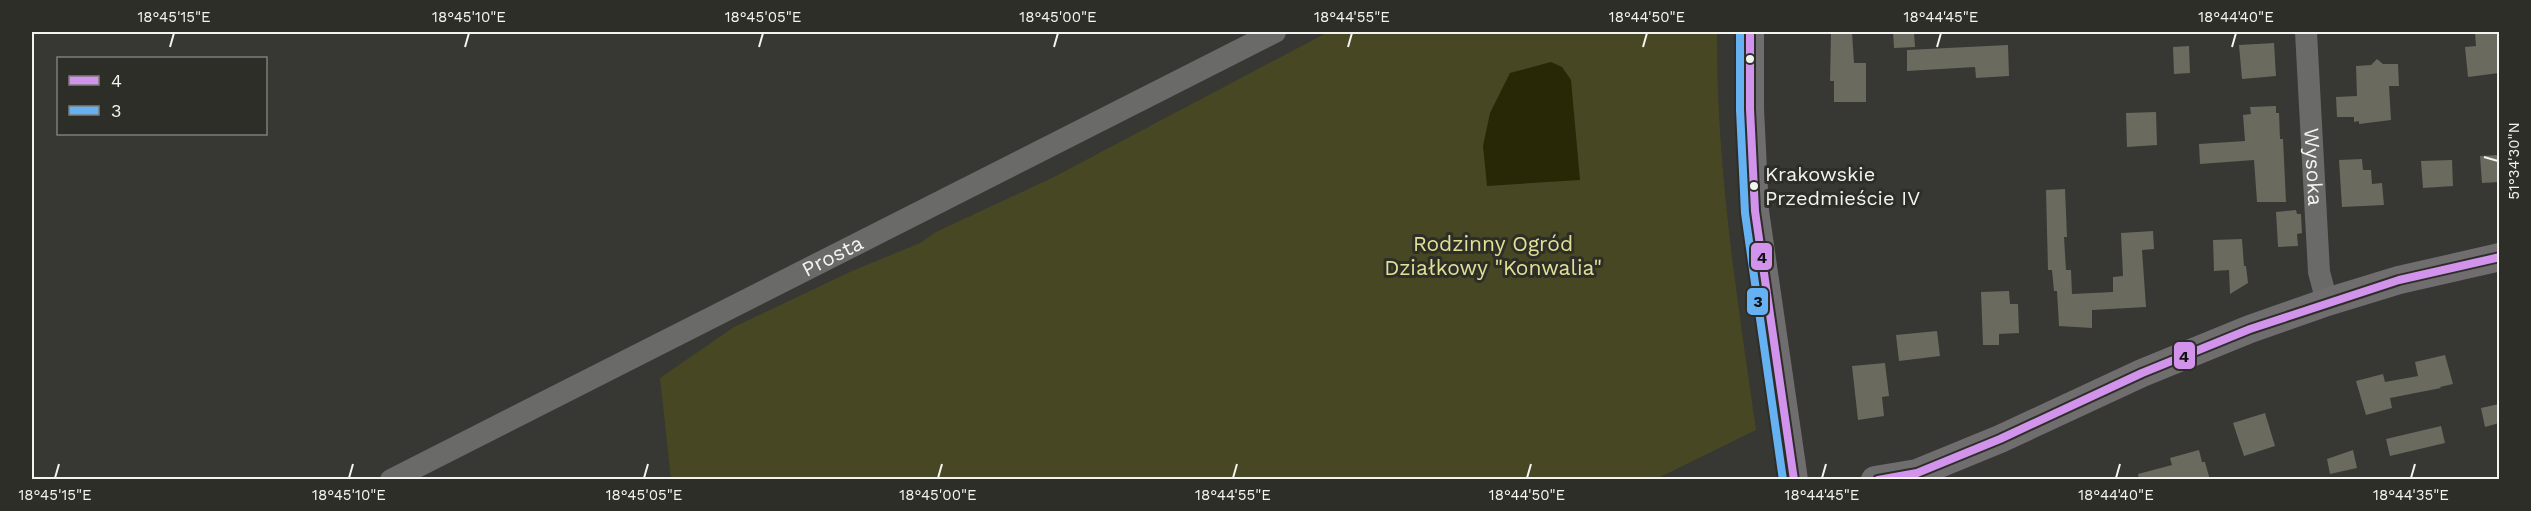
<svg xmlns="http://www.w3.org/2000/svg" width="2531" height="511" font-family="'Work Sans',sans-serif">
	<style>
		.green { fill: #484723 }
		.water { fill: #292806 }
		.building { fill: #6a6a5f }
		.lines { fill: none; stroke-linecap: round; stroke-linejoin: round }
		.minor { stroke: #6a6a68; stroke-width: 22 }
		.major { stroke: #706d6f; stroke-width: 28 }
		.bus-1-casing { stroke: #2e2e29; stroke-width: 12 }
		.bus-2-casing { stroke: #2e2e29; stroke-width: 12 }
		.bus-1 { stroke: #d193ec; stroke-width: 8 }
		.bus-2 { stroke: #66b1f2; stroke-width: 8 }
		.ticks { fill: none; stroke: #f3f3f0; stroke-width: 2 }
		.bus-dot { fill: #f3f3f0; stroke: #2e2e29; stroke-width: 2 }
		.labels { text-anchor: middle; stroke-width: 6; stroke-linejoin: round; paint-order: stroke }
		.bus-label { font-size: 20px; fill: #f3f3f0; stroke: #2e2e29; text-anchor: start }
		.street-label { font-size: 21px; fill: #f3f3f0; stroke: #2e2e29 }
		.park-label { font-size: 21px; fill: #e2e094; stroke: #2e2e29 }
		.line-badge { stroke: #2e2e29; stroke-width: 2 }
		.pale-badge-label { font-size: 16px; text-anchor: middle; font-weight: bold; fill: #111 }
		.neatline { fill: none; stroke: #f3f3f0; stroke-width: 2 }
		.ticks-label { font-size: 15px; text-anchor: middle; fill: #f3f3f0 }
	</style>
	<rect width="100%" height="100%" fill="#373734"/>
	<path class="green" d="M1328 32H1717C1716 165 1737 298 1756 430L1656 479H671L660 378 734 327 852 271 920 243 936 232 1052 178Z"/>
	<polygon class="water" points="1551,62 1562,67 1571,80 1580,180 1487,186 1483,146 1490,113 1510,73"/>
	<g class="building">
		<polygon points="1831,32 1852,32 1854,63 1866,63 1866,102 1834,102 1834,81 1830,81"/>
		<polygon points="1893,32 1914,32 1915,47 1894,48"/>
		<polygon points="2475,32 2499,32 2499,73 2468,77 2465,47 2476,46"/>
		<polygon points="2274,43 2276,76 2242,79 2239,45"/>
		<polygon points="2008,45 2009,76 1976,78 1975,67 1907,71 1907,50"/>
		<polygon points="2189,46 2190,73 2174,74 2173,47"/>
		<polygon points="2377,59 2383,64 2398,64 2399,86 2389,86 2391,120 2359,124 2359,121 2354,122 2354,117 2337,117 2336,97 2357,96 2356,66 2371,65"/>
		<polygon points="2276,106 2276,113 2279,113 2280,139 2283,139 2286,202 2257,202 2254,160 2200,164 2199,144 2245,141 2243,115 2251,114 2250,107"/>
		<polygon points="2156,112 2157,145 2127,147 2126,113"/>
		<polygon points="2499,155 2499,182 2482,183 2480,156"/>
		<polygon points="2362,159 2363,170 2371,170 2372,184 2382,183 2384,205 2342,207 2339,160"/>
		<polygon points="2452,160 2453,186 2423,188 2421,161"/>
		<polygon points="2065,189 2067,237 2064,237 2066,270 2048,270 2046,190"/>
		<polygon points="2296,210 2297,214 2301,214 2302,233 2297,234 2298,246 2278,247 2276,212"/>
		<polygon points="2153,231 2154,249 2142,250 2146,307 2092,310 2092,328 2059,326 2057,291 2054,291 2052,270 2071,270 2072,294 2113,292 2113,277 2123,276 2121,233"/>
		<polygon points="2242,239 2244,266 2246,266 2248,283 2230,294 2229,270 2214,271 2213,240"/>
		<polygon points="2009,291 2010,304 2018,304 2019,333 1999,334 1999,345 1983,345 1981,292"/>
		<polygon points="1937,331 1940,356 1899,361 1896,335"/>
		<polygon points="2445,355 2453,384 2440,387 2441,388 2390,398 2392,408 2366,415 2356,381 2383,374 2385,382 2418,376 2415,362"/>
		<polygon points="1885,363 1889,396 1882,397 1884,416 1858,420 1852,366"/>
		<polygon points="2499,404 2499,423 2485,427 2481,408"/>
		<polygon points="2265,413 2275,446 2244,456 2233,423"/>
		<polygon points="2441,426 2445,443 2390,456 2386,439"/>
		<polygon points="2199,450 2202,462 2205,462 2210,480 2139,480 2138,474 2172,465 2170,458"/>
		<polygon points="2353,450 2357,468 2330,474 2327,459"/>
	</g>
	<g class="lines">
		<g class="minor">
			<path id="s1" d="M2306 32 2319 272 2327 302"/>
			<path id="s2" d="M391 480 1275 32"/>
		</g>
		<g class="major">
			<polyline points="1750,32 1750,109 1755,211 1794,480"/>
			<polyline points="1875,480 1917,473 2000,439 2142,373 2250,329 2327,302 2399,280 2500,257"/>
		</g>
		<g class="bus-1-casing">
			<g id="bus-1">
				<polyline points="1750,32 1750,109 1755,211 1794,480"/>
				<polyline points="1878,480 1917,473 2000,439 2142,373 2250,329 2399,280 2500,257"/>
			</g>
		</g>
		<g class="bus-2-casing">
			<polyline id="bus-2" points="1740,32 1740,110 1745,213 1783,480"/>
		</g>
		<use href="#bus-1" class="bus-1"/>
		<use href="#bus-2" class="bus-2"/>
	</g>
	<path class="ticks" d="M170 47 174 33M465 47 469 33M759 47 763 33M1054 47 1058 33M1348 47 1352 33M1643 47 1647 33M1937 47 1941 33M2232 47 2236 33M2484 157 2498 161M55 478 59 464M349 478 353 464M644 478 648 464M938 478 942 464M1233 478 1237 464M1527 478 1531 464M1822 478 1826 464M2116 478 2120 464M2411 478 2415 464"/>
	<g class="bus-dot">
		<circle cx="1750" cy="59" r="5"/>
		<circle cx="1754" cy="186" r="5"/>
	</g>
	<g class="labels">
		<g class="bus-label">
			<text x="1765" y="181">Krakowskie<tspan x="1765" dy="24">Przedmieście IV</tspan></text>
		</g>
		<g class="street-label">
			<text dy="7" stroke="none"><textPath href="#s1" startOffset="135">Wysoka</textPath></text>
			<text dy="7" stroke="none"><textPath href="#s2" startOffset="495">Prosta</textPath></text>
		</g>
		<g class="park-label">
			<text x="1493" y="251">Rodzinny Ogród<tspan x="1493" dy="24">Działkowy "Konwalia"</tspan></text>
		</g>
	</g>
	<g class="line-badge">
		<rect x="1750" y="242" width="23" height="29" rx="6" fill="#d193ec"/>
		<rect x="1746" y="287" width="23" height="29" rx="6" fill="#66b1f2"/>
		<rect x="2173" y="341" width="23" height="29" rx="6" fill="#d193ec"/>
	</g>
	<g class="pale-badge-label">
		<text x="1762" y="263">4</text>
		<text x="1758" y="307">3</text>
		<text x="2184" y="362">4</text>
	</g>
	<rect width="2531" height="511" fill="none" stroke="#2e2e29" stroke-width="66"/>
	<rect x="57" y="57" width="210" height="78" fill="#2e2e29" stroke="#7d7d79" stroke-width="1.5"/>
	<rect x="69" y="76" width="30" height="9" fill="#d193ec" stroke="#7d7d79" stroke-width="1.5"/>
	<text x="111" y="87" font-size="18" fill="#f3f3f0">4</text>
	<rect x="69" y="106" width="30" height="9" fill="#66b1f2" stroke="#7d7d79" stroke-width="1.5"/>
	<text x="111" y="117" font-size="18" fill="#f3f3f0">3</text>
	<rect x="33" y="33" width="2465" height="445" class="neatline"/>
	<g class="ticks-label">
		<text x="174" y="22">18°45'15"E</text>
		<text x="469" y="22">18°45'10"E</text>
		<text x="763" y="22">18°45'05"E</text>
		<text x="1058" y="22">18°45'00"E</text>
		<text x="1352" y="22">18°44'55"E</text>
		<text x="1647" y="22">18°44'50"E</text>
		<text x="1941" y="22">18°44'45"E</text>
		<text x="2236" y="22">18°44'40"E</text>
		<text transform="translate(2514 161) rotate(-90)" y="5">51°34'30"N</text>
		<text x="55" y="500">18°45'15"E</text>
		<text x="349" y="500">18°45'10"E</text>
		<text x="644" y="500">18°45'05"E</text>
		<text x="938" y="500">18°45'00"E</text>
		<text x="1233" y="500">18°44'55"E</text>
		<text x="1527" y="500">18°44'50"E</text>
		<text x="1822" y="500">18°44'45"E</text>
		<text x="2116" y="500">18°44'40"E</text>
		<text x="2411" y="500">18°44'35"E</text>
	</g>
</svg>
